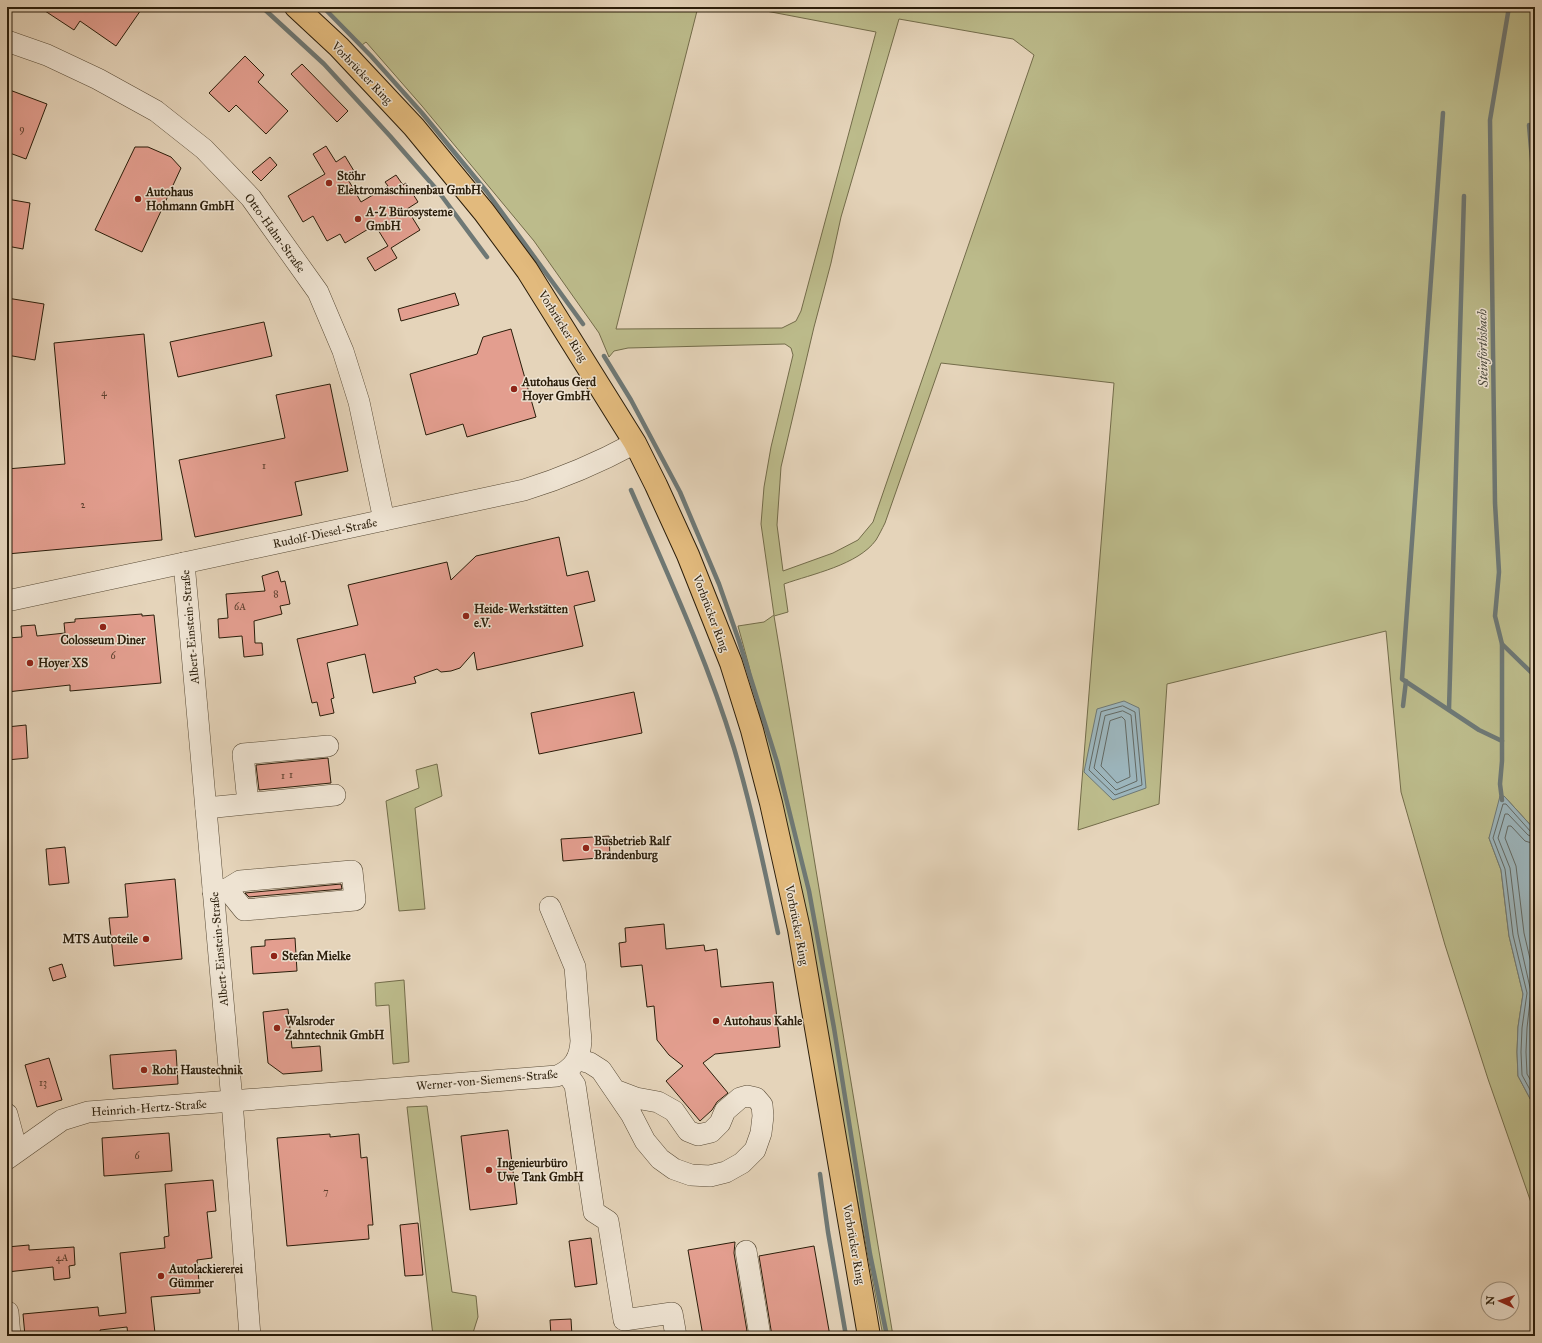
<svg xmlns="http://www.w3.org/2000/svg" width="1542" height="1343" font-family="'IM FELL Great Primer',serif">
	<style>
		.green { fill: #bcbb8b; stroke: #736c4a; fill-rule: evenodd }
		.water { fill: #9cb5bc; stroke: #6e7875 }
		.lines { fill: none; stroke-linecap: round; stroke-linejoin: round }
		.shore { stroke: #636963; stroke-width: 1 }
		.stream { stroke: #6e7875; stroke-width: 4.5 }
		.building { fill: #e39e8f; stroke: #2a1d0a }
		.minor-casing { stroke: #594b36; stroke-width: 22 }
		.major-casing { stroke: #2a1d0a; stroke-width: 24 }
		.minor { stroke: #eee3d2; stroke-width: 21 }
		.major { stroke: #e2ba7d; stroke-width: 22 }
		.poi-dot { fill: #8f2418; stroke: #eee3d2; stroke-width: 1.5 }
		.labels { text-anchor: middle; stroke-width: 3; stroke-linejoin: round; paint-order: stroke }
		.number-label { font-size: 10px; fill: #583d2b }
		.street-label { font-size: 12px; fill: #2a1d0a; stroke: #eee3d2 }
		.poi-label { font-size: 12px; font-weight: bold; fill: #2a1d0a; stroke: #eee3d2; text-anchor: start }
		.water-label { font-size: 13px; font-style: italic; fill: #4c4b3f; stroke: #eee3d2 }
	</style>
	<rect width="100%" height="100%" fill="#e5d4ba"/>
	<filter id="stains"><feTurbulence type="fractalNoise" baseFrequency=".005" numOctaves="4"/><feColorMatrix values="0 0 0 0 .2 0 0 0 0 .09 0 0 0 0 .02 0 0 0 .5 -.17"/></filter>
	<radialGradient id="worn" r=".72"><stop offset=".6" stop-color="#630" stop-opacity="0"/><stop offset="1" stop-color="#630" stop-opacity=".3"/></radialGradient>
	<g class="green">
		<path d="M325 7H698L616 329 782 328 796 321 801 311 876 32 745 7H1535V830L1504 796 1489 838 1501 870 1509 936 1523 994 1518 1027 1517 1052 1518 1076 1535 1108V1214L1488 1079 1445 945 1401 792 1386 631 1167 684 1159 804 1078 830 1114 383 941 363 885 523C882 529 879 535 876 540 858 565 812 574 784 584L788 612 774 616 893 1336H883L806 926 749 666 738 626 764 622 774 615 761 524 764 487 771 447 793 355 791 348 785 344 628 348 614 351 609 357 599 333 534 241 422 106 366 42 362 45ZM899 19 1013 39 1034 55 873 522 858 540 833 553 783 571 777 525 781 467 814 327 831 263 841 217Z"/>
		<polygon points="437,764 442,796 415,808 425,909 399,911 386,801 419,788 416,770"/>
		<polygon points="404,980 409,1062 393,1064 389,1005 376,1006 375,983"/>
		<polygon points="427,1106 452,1292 476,1296 478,1317 472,1336 433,1336 407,1107"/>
	</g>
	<g class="water">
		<polygon points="1124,701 1139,708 1146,788 1113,800 1084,772 1097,709"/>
		<polygon points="1500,796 1504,796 1535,830 1535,1108 1518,1076 1517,1052 1518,1027 1523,994 1509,936 1501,870 1489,838"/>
	</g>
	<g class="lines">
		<g class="shore">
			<polygon points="1123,706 1135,712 1142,785 1115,795 1089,770 1101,712"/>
			<polygon points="1123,711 1131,715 1137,781 1116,790 1094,768 1105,716"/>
			<polygon points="1122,717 1125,720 1130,777 1117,783 1101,766 1110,721"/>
			<polyline points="1535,833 1531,832 1506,804 1503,804 1493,838 1505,869 1513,935 1527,993 1522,1028 1521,1052 1522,1075 1535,1099"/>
			<polyline points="1535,838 1528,835 1508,814 1505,814 1498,838 1510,868 1518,934 1531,992 1527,1028 1526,1052 1527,1074 1535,1088"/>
			<polyline points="1535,844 1525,841 1511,826 1508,826 1505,838 1516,866 1524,933 1535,980"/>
			<path d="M1535 1015C1533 1029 1529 1064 1535 1076"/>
		</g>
		<g class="stream">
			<polyline points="262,7 324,64 390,136 438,191 487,257"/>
			<polyline points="323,7 371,56 422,113 487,192 583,324"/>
			<polyline points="1509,7 1490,120 1495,503 1499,572 1495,616 1502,644 1535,676"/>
			<polyline points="1443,113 1402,679 1479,730 1502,741"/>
			<polyline points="1529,125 1535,194"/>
			<polyline points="604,356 631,400 680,492 719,584 739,641 777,762 809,891 834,1028 870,1254 887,1336"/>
			<path d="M631 490C668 575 707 659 734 748 752 809 765 871 778 933"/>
			<polyline points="1502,644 1502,761 1500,784 1502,800"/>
			<polyline points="1403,706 1406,681"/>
			<polyline points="1449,709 1464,196"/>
			<polyline points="820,1174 828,1232 846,1336"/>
		</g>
	</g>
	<g class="building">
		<polygon points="39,7 143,7 116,46 80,21 74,30"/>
		<polygon points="245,56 264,75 258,82 288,111 266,134 236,105 229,112 209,93"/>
		<polygon points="302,64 348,111 337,122 291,74"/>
		<polygon points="7,89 47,104 26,159 7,152"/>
		<polygon points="326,146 336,162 345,156 354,171 346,176 361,202 388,186 385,182 396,175 403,185 406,183 418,202 407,209 420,230 391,248 397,258 375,271 367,258 388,246 375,225 345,243 340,234 327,241 313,216 303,222 288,196 325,174 313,154"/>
		<polygon points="135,147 148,147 171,157 181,168 142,252 95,230"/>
		<polygon points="270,157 277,165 261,181 252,172"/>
		<polygon points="7,199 30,203 23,249 7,246"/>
		<polygon points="455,293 459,305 401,321 398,309"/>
		<polygon points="7,298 44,304 35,360 7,355"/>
		<polygon points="264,322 272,356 178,377 170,342"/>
		<polygon points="511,329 536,417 467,437 463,424 426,435 410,374 477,354 483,337"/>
		<polygon points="144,334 162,540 7,554 7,469 65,464 54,343"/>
		<polygon points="330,384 348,471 295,482 302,515 195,537 179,460 285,438 276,395"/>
		<polygon points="559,537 567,576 588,571 595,601 574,606 583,646 477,670 474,652 460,668 451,671 441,672 437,669 414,677 416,683 373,693 365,654 327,663 334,698 331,699 334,713 320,716 317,702 312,703 297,639 358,625 348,585 447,562 451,580 476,556"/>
		<polygon points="278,571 281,582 285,581 290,604 280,606 282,614 254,621 255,643 262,643 263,655 244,657 242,636 219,638 218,619 228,618 226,594 265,591 262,576"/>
		<polygon points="142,614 142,616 154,615 161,683 70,691 70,685 7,692 7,638 22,637 21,626 35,625 37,636 65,633 64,623 75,622 75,619"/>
		<polygon points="634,692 642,733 539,754 531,713"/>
		<polygon points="26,725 28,758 7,760 7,727"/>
		<polygon points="328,758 331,783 259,790 256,765"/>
		<polygon points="609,836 610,857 563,861 561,839"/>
		<polygon points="65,847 69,883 49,885 46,849"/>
		<polygon points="175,879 182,959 114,966 109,918 128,917 125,884"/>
		<polygon points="341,884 342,889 249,897 245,893"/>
		<polygon points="664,924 666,949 704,945 705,951 717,949 721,987 773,982 780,1047 715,1054 703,1063 728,1093 717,1102 712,1110 700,1121 666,1081 683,1066 669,1055 657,1040 654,1006 647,1007 642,965 621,967 619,943 626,942 625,928"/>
		<polygon points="295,938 297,971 253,974 251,947 265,946 265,940"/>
		<polygon points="62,964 66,977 53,981 49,968"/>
		<polygon points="288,1009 292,1048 320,1046 322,1071 283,1074 268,1063 263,1012"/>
		<polygon points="176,1050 178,1084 113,1089 110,1055"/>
		<polygon points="49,1058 62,1100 37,1107 25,1065"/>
		<polygon points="508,1130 517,1204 470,1210 461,1136"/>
		<polygon points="169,1133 172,1171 104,1176 102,1138"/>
		<polygon points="330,1134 330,1137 359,1134 361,1158 367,1157 373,1225 368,1225 369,1239 287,1246 277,1138"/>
		<polygon points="213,1180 216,1211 207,1212 212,1258 197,1260 200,1293 151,1297 155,1333 128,1336 127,1327 100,1330 101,1336 25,1336 23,1314 98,1307 99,1316 126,1313 120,1253 165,1248 164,1237 169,1236 165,1184"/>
		<polygon points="418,1223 423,1275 405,1276 400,1225"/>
		<polygon points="591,1238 597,1284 575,1287 569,1241"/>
		<polygon points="735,1242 734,1253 747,1331 740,1333 740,1336 703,1336 688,1250"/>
		<polygon points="29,1245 29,1250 74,1247 75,1265 69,1266 70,1278 54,1280 53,1267 7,1272 7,1247"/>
		<polygon points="814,1246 830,1336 772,1336 759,1256"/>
		<polygon points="571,1319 572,1336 551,1336 550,1320"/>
	</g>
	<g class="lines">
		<g class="minor-casing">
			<g id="minor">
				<polyline points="7,41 47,55 98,79 156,111 204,149 251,198 318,292 343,351 359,402 384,520"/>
				<polyline points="184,563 232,1101 250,1336"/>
				<path d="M7 601 524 490C563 478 600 462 635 443"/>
				<polyline points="248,803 243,754 328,746"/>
				<polyline points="206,808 335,795"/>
				<polyline points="213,891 227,889 240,881 352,871 355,900 244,910 227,889"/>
				<polyline points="577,1059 590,1063 601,1070 631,1114 645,1141 660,1159 674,1169 691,1175 710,1176 726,1172 742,1163 755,1150 761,1133 763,1116 762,1105 756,1098 747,1096 740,1098 725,1111 720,1123 711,1132 698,1135 688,1131 674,1111 658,1102 636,1098 615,1090"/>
				<polyline points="566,1072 575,1085 594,1212 608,1221 609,1227 624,1320 672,1313 676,1336"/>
				<polyline points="7,1114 17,1151"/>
				<path d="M7 1159 62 1120 88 1112 557 1076C573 1069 580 1059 581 1041L575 967 550 907"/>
				<polyline points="746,1251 760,1336"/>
				<polyline points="7,1312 8,1312 10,1336"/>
			</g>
		</g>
		<g class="major-casing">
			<polyline id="major" points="296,7 339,47 414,127 484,212 527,270 635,443 656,485 688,555 731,663 752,730 771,803 799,929 869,1336"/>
		</g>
		<use href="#minor" class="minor"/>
		<use href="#major" class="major"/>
	</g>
	<g class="poi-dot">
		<circle cx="329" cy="183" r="4"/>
		<circle cx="138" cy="199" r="4"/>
		<circle cx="358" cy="219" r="4"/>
		<circle cx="514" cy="389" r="4"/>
		<circle cx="466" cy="616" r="4"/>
		<circle cx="103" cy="627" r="4"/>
		<circle cx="30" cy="663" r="4"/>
		<circle cx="586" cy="848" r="4"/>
		<circle cx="146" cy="939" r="4"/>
		<circle cx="274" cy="956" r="4"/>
		<circle cx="716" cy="1021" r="4"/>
		<circle cx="277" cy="1028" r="4"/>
		<circle cx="144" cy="1070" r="4"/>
		<circle cx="489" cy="1170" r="4"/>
		<circle cx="161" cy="1276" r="4"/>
	</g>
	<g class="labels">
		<g class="number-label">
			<text x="22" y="132">9</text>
			<text x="104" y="396">4</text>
			<text x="264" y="469">1</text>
			<text x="83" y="508">2</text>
			<text x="276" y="597">8</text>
			<text x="240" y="610">6A</text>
			<text x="113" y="659">6</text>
			<text x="291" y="778">1</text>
			<text x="283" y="779">1</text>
			<text x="43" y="1086">13</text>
			<text x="137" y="1159">6</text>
			<text x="326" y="1195">7</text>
			<text x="62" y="1261">4A</text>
		</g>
		<g class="street-label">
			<text transform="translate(362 73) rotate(46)" y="4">Vorbrücker Ring</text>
			<text transform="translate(275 233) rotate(54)" y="4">Otto-Hahn-Straße</text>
			<text transform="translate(563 326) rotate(58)" y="4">Vorbrücker Ring</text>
			<text transform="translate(325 533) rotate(-12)" y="4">Rudolf-Diesel-Straße</text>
			<text transform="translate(711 613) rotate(69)" y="4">Vorbrücker Ring</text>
			<text transform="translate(190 627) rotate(-95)" y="4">Albert-Einstein-Straße</text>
			<text transform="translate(797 925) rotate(79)" y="4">Vorbrücker Ring</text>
			<text transform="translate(219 949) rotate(-95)" y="4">Albert-Einstein-Straße</text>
			<text transform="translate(487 1080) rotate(-5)" y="4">Werner-von-Siemens-Straße</text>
			<text transform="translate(149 1108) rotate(-4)" y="4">Heinrich-Hertz-Straße</text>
			<text transform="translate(854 1244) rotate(80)" y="4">Vorbrücker Ring</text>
		</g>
		<g class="poi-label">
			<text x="337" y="180">Stöhr<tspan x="337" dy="14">Elektromaschinenbau GmbH</tspan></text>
			<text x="146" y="196">Autohaus<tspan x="146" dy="14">Hohmann GmbH</tspan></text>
			<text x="366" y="216">A-Z Bürosysteme<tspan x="366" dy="14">GmbH</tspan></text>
			<text x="522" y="386">Autohaus Gerd<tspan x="522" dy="14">Hoyer GmbH</tspan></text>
			<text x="474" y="613">Heide-Werkstätten<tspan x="474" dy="14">e.V.</tspan></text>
			<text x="103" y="644" text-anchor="middle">Colosseum Diner</text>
			<text x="38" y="667">Hoyer XS</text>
			<text x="594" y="845">Busbetrieb Ralf<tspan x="594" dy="14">Brandenburg</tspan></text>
			<text x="138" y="943" text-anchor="end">MTS Autoteile</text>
			<text x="282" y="960">Stefan Mielke</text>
			<text x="285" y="1025">Walsroder<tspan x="285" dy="14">Zahntechnik GmbH</tspan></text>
			<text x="724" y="1025">Autohaus Kahle</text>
			<text x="152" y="1074">Rohr Haustechnik</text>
			<text x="497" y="1167">Ingenieurbüro<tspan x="497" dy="14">Uwe Tank GmbH</tspan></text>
			<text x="169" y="1273">Autolackiererei<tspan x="169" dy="14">Gümmer</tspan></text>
		</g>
		<g class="water-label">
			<text transform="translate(1482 348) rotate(-91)" y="5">Steinförthsbach</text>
		</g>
	</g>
	<rect width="1542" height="1343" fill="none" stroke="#e5d4ba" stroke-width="24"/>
	<rect x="8" y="8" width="1526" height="1327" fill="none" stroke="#2a1d0a" stroke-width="2"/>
	<rect x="12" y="12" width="1518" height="1319" fill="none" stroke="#2a1d0a"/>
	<g transform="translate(1500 1301) rotate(273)"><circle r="19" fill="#eee3d2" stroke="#a09482"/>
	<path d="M0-3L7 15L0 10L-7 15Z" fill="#8f2418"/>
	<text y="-6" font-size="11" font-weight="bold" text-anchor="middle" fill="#2a1d0a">N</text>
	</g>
	<rect width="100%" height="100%" filter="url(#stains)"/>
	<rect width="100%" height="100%" fill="url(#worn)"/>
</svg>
